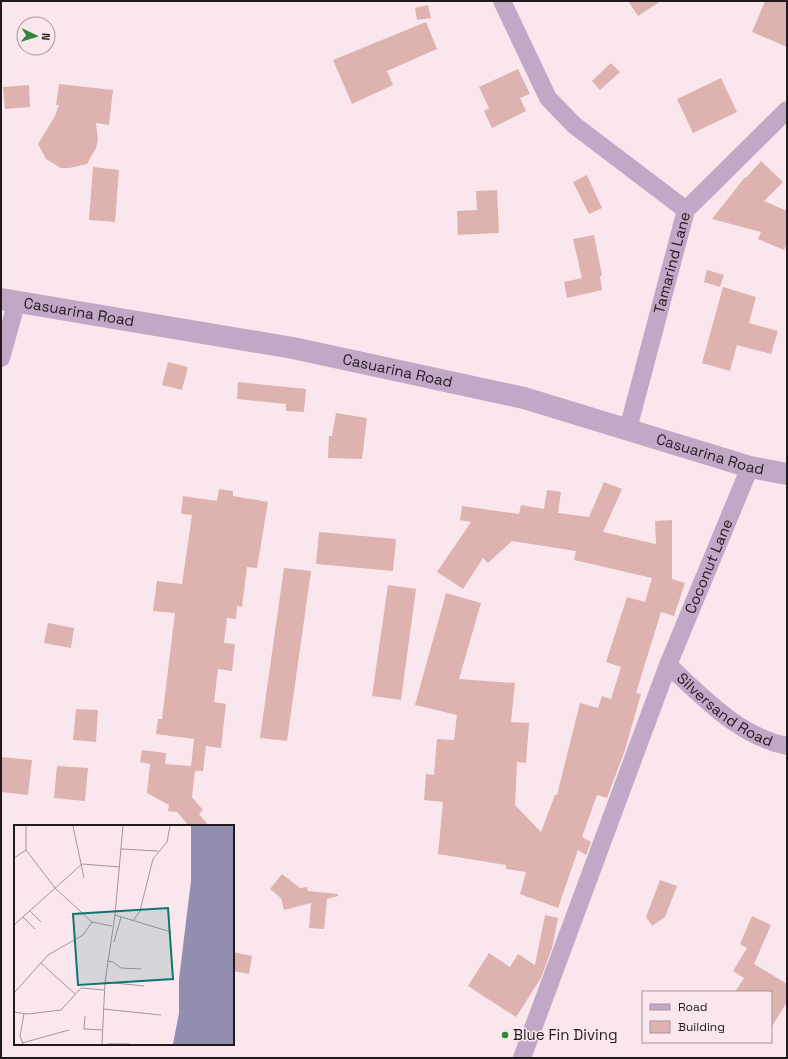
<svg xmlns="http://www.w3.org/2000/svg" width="788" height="1059" font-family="'Space Grotesk',sans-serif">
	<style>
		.building { fill: #ddb2af }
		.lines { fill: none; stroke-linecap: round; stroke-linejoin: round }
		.minor { stroke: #c1a8c6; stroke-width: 18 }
		.tertiary { stroke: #c1a8c6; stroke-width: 22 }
		.poi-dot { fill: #2f8838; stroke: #fae7ee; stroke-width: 1.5 }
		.labels { text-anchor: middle; stroke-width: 3; stroke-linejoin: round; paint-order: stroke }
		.street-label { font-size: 15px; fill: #211a1d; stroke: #fae7ee }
		.poi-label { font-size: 15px; fill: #211a1d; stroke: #fae7ee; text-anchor: start }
		.inset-road { fill: none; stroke: #a3959a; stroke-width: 1 }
		.view { fill: #0f766e; fill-opacity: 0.15; stroke: #0f766e; stroke-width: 2 }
		.inset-edge { fill: none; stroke: #211a1d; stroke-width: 2 }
	</style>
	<rect width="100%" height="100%" fill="#fae7ee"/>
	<g class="building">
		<polygon points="628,1 661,1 638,16"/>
		<polygon points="765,1 787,1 787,47 752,32"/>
		<polygon points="428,5 431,18 417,20 415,8"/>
		<polygon points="426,22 437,49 387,71 393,85 352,104 333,60"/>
		<polygon points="611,63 620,72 600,90 592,81"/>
		<polygon points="518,69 530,94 520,98 526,111 492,128 484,111 489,108 479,87"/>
		<polygon points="721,78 737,112 693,133 677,99"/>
		<polygon points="59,84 113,90 109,125 96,123 98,140 96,148 87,164 69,168 61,168 46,159 38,144 55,116 59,105 56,105"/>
		<polygon points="29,85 30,107 5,109 3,87"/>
		<polygon points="761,161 783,182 764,201 787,211 787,244 784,250 758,239 761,232 712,219 745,177 746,178"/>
		<polygon points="93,167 119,170 115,222 89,220"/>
		<polygon points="587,175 602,208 589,214 573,182"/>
		<polygon points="497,190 499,233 458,235 457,211 477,210 476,191"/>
		<polygon points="594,235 602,275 600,276 602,290 567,298 564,282 582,278 573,239"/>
		<polygon points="707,270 724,275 720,287 704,282"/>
		<polygon points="723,287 756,297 749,323 778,331 771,354 737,345 730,371 702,363"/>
		<polygon points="168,362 188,367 182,390 162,385"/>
		<polygon points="238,382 306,389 304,412 286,411 286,404 237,399"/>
		<polygon points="336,413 367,418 362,459 328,458 329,436 332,436"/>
		<polygon points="604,482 622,489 603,532 656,544 655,521 672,520 672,579 685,583 674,616 661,612 636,693 641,694 625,750 607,798 597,795 582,837 591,842 586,855 578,850 558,908 520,894 526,872 506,869 506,865 438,854 443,802 424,800 426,774 434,775 437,739 454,740 457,715 415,705 446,593 481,603 459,679 515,683 511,722 529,723 526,763 517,762 515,805 541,832 555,795 557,795 580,703 598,708 602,696 611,699 621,667 606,662 627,597 645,602 652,578 574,560 576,551 512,541 488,563 483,558 463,589 437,572 471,522 460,520 462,506 519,514 521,505 544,509 547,490 561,492 558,513 589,517"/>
		<polygon points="219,489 233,491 233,496 268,502 257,568 247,567 242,607 237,606 236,619 227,618 224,643 235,644 232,671 218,669 214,702 226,704 221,748 206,746 203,771 195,771 192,797 203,810 199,814 209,826 189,826 177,812 168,811 169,805 147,793 150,764 140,762 142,750 166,753 165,764 191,766 194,739 156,734 158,719 162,719 175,613 153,611 157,581 182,584 192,515 181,514 183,496 217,501"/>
		<polygon points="319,532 396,539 393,571 316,564"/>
		<polygon points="284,568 311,571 287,741 260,738"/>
		<polygon points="388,585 416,589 401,700 372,696"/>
		<polygon points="48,623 74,628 71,648 44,643"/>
		<polygon points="76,709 98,710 96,742 73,740"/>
		<polygon points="1,757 32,760 28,795 1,792"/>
		<polygon points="57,766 88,768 85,801 54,798"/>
		<polygon points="282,874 300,888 307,887 308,891 338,894 338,896 327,899 324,929 309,928 311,903 284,910 281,898 270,889"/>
		<polygon points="660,880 677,886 665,917 652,926 646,917"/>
		<polygon points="545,915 558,918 552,948 541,978 516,1017 468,986 489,953 510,967 518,954 535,965"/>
		<polygon points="752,916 771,925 754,964 787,984 787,1002 771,1028 771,992 735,992 744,978 733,971 747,948 740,944"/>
		<polygon points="233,952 252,956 249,974 233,971"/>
	</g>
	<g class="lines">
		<g class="minor">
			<polyline points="502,1 548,98 574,125 686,210"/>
			<polyline points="1,358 17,301"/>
			<path id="s1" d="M628 429 686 210 787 110"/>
			<path id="s2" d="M668 665C703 697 738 736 787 746"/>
			<path id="s3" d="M522 1058 668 665 750 467"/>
		</g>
		<path class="tertiary" id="s4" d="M1 299 293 348 524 398 750 467 787 474"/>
	</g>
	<circle class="poi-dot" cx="505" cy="1035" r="4"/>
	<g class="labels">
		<g class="street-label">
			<text dy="5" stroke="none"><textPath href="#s1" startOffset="172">Tamarind Lane</textPath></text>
			<text dy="5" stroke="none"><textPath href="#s4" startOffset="79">Casuarina Road</textPath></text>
			<text dy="5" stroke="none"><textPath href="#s4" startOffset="403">Casuarina Road</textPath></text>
			<text dy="5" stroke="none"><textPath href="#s4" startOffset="727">Casuarina Road</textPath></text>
			<text dy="5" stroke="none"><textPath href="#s3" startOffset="526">Coconut Lane</textPath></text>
			<text dy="5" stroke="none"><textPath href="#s2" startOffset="73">Silversand Road</textPath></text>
		</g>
		<g class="poi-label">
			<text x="513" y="1040">Blue Fin Diving</text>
		</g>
	</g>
	<g transform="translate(14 825)">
		<rect width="220" height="220" fill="#fae7ee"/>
		<path d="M177 1H220V219H159L165 188V154L177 56Z" fill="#928eb0"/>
		<path class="inset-road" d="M12 1V25L41 63 78 97 98 101M59 1 70 53M107 24 144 26M0 33 12 25M16 86 27 97M101 90 157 107M9 92 21 104M119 96 126 86 139 34 153 17 156 1M0 100 68 39 106 42M100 117 107 92M93 136 99 137 107 143 127 144M27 138 61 169M91 157 130 161M0 168 34 130 69 110 78 97M89 184 147 190M0 187 14 189 47 185 67 163 90 165M71 191 70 204 88 205M8 218 55 205M9 219 6 211 10 189M88 219 91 157 101 90 109 1M94 219H115"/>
		<path class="view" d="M154 83 159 154 64 160 59 89Z"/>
		<rect width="220" height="220" class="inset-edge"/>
	</g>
	<rect width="788" height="1059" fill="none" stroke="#211a1d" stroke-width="4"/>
	<rect x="642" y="991" width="130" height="52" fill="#fae7ee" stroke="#a3959a"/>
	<rect x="650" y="1004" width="20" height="6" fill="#c1a8c6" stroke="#a3959a"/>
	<text x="678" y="1011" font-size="12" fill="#211a1d">Road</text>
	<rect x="650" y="1021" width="20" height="12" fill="#ddb2af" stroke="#a3959a"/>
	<text x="678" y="1031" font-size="12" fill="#211a1d">Building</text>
	<g transform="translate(36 36) rotate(94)"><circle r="19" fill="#fae7ee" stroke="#a3959a"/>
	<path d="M0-3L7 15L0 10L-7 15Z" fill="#2f8838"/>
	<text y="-6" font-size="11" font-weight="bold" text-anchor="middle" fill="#211a1d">N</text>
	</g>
</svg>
